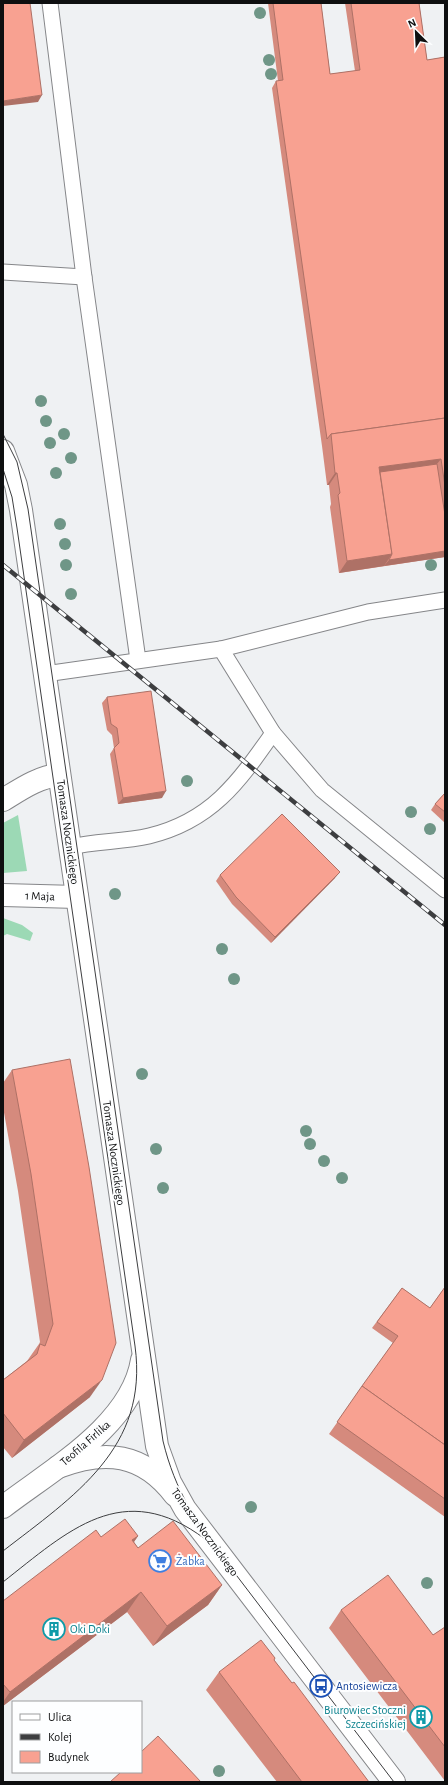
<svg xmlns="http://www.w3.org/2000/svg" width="448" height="1785" font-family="'Alegreya Sans',sans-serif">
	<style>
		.green { fill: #9cd9b5 }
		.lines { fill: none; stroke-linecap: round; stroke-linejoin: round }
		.service-casing { stroke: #858689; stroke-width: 17 }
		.minor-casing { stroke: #858689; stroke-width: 24 }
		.tertiary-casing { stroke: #858689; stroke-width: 24 }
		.service { stroke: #fff; stroke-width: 15 }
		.minor { stroke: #fff; stroke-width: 22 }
		.tertiary { stroke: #fff; stroke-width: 22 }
		.tram { stroke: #3d3e40; stroke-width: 1 }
		.rail-casing { stroke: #3d3e40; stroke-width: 4.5 }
		.rail { stroke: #fdfeff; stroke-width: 3; stroke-dasharray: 9; stroke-linecap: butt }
		.tree { fill: #6f9687 }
		.wall { fill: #d58a7d }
		.shaded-wall { fill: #ae7166 }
		.building { fill: #f8a191; stroke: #ae7166 }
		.labels { text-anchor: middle; stroke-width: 4; stroke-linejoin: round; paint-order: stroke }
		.street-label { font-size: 12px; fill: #0e0f10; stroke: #fdfeff }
		.shop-label { font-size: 12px; fill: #366cbe; stroke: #fdfeff; text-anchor: start }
		.culture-label { font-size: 12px; fill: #0d838f; stroke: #fdfeff; text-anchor: start }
		.transit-label { font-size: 12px; fill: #164399; stroke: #fdfeff; text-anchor: start }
	</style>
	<rect width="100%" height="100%" fill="#eff1f3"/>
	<g class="green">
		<polygon points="18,815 27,871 3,873 3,823"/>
		<polygon points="3,918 22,925 33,933 30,941 7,934 3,936"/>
	</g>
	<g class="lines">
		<g class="service-casing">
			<g id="service">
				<polyline points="50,3 84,277 138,660"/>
				<polyline points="3,272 84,277"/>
				<polyline points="221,649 273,733 322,790 445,890"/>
				<polyline points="45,674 221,649 368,612 445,600"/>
				<path d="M70 847C96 841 123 842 149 836 211 821 238 783 273 733"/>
			</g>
		</g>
		<g class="minor-casing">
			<g id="minor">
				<path d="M3 800C21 789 38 777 59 775"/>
				<polyline points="3,895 77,897"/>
				<path d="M58 1467C105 1449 143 1453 175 1495"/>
			</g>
		</g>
		<g class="tertiary-casing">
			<g id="tertiary">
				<polyline points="3,451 16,485 21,510 157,1446 170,1482 185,1509 394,1782"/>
				<path d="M3 1507C51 1470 132 1425 142 1360"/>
			</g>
		</g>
		<use href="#service" class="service"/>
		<use href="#minor" class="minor"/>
		<use href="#tertiary" class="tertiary"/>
		<g class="tram">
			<path d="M3 434 17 462 28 509 163 1441C175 1491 197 1524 228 1564"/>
			<path d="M3 469 12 497 17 528 135 1346C149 1448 74 1496 3 1551"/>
			<polyline points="224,1559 394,1782"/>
			<path d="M3 1582C68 1531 123 1477 205 1539"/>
		</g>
		<g class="rail-casing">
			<polyline id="rail" points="3,565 445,925"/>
		</g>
		<use href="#rail" class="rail"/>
	</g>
	<g class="tree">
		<circle cx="260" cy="13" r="6"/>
		<circle cx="269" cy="60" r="6"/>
		<circle cx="271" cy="74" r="6"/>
		<circle cx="41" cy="401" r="6"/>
		<circle cx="46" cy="421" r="6"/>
		<circle cx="64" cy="434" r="6"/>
		<circle cx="50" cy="443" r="6"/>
		<circle cx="71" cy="458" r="6"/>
		<circle cx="56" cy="473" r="6"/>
		<circle cx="60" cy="524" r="6"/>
		<circle cx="65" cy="544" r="6"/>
		<circle cx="66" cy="565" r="6"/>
		<circle cx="431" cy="565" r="6"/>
		<circle cx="71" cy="594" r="6"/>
		<circle cx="187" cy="781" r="6"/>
		<circle cx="411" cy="812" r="6"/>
		<circle cx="430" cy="829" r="6"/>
		<circle cx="115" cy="894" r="6"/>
		<circle cx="222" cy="949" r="6"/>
		<circle cx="234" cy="979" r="6"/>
		<circle cx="142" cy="1074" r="6"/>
		<circle cx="306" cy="1131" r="6"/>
		<circle cx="310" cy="1144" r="6"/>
		<circle cx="156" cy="1149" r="6"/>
		<circle cx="324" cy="1161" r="6"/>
		<circle cx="342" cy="1178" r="6"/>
		<circle cx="163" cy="1188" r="6"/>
		<circle cx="251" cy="1507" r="6"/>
		<circle cx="427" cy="1583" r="6"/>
		<circle cx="219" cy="1771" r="6"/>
	</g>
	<g class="wall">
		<polygon points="268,3 321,3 330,74 355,71 345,3 419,3 427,60 445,57 445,557 339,573 330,507 331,504 329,485 327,485 322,446 272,88 276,81 278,81"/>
		<polygon points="107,697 162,798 118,804 110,754 114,748 112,735 107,730 102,703"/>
		<polygon points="445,793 445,823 431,810 435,804"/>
		<polygon points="220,875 335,878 271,943 232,904 216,881"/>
		<polygon points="12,1070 90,1397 12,1458 3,1447 3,1380 27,1361 39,1344 40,1342 18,1191 3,1107 3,1083"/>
		<polygon points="445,1287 445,1517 329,1434 393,1343 372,1328 402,1288 430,1308"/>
		<polygon points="138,1536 134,1542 138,1548 222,1585 208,1605 153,1646 127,1612 3,1706 3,1601 101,1537"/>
		<polygon points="341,1610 433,1635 445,1627 445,1781 329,1628"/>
		<polygon points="275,1658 274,1660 369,1782 277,1782 206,1690 219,1672"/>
	</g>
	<g class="shaded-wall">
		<polygon points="42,95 38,102 3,106 3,101"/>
		<polygon points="441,459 432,470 376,478 379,467"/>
		<polygon points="335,473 337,473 329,485 327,485"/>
		<polygon points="445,551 445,557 384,566 389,560"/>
		<polygon points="392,554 384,566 339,573 347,561"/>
		<polygon points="166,791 162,798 118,804 123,798"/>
		<polygon points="340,872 335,878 271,943 275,937"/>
		<polygon points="102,1380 90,1397 12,1458 24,1440"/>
		<polygon points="138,1536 124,1556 132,1540"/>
		<polygon points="222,1585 208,1605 153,1646 167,1626"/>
		<polygon points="141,1592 127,1612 3,1706 3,1702 10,1692"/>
	</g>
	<g class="building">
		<polygon points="3,3 30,3 42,95 3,101"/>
		<polygon points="273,3 321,3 330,74 360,70 351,3 419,3 427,60 445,57 445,418 331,434 327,439 276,81 283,80"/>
		<polygon points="445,418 445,486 441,459 379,467 392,554 347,561 338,495 340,493 337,473 335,473 331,434"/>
		<polygon points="437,464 445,515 445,551 389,560 392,554 380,472"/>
		<polygon points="151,691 166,791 123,798 114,748 119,743 117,728 111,724 107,697"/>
		<polygon points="445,793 445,812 435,804"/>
		<polygon points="282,814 340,872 275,937 236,897 220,875"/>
		<polygon points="70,1059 89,1167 116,1343 102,1380 24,1440 3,1413 3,1380 37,1354 40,1344 45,1346 53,1324 31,1174 12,1070"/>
		<polygon points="445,1287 445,1445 362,1386 398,1336 377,1322 402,1288 430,1308"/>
		<polygon points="362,1386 445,1445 445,1499 337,1422"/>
		<polygon points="125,1519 138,1536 132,1540 138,1548 173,1521 222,1585 167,1626 141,1592 10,1692 3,1684 3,1601 96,1530 101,1537"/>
		<polygon points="388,1575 433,1635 445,1627 445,1747 341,1610"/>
		<polygon points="261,1640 275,1658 274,1660 292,1683 294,1682 369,1782 302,1782 219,1672"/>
		<polygon points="158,1736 201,1782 110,1782 121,1772 141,1772 141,1752"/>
	</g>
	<defs>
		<g id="supermarket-ring" transform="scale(1.15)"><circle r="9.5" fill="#fdfeff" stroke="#3f7fe0" stroke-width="1.5"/><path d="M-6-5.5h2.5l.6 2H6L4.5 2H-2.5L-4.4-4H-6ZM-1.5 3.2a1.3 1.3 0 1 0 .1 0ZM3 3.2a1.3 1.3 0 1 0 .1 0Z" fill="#3f7fe0"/></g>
		<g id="building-ring" transform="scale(1.15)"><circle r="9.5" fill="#fdfeff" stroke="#0f9aa8" stroke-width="1.5"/><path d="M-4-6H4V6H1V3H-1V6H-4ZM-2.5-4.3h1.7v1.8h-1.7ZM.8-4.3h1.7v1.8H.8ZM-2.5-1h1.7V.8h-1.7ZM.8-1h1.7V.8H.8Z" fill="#0f9aa8"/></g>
		<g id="bus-ring" transform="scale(1.15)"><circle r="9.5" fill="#fdfeff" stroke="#1a4fb4" stroke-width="1.5"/><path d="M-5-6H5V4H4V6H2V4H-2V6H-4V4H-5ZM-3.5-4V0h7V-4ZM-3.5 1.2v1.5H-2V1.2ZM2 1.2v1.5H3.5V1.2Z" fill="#1a4fb4"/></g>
	</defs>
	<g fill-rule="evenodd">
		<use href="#supermarket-ring" x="160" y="1561"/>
		<use href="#building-ring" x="54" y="1629"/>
		<use href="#bus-ring" x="321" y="1686"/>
		<use href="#building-ring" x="421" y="1717"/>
	</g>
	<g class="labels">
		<g class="street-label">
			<text transform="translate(68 832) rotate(82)" y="4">Tomasza Nocznickiego</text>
			<text transform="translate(40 896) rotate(2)" y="4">1 Maja</text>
			<text transform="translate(114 1153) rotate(82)" y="4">Tomasza Nocznickiego</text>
			<text transform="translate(85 1443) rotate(-41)" y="4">Teofila Firlika</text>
			<text transform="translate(205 1532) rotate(54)" y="4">Tomasza Nocznickiego</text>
		</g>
		<g class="shop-label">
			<text x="176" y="1565">Żabka</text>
		</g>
		<g class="culture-label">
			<text x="70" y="1633">Oki Doki</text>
			<text x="406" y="1714" text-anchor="end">Biurowiec Stoczni<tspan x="406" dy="14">Szczecińskiej</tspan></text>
		</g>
		<g class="transit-label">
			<text x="336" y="1690">Antosiewicza</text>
		</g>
	</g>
	<rect width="448" height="1785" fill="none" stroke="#0e0f10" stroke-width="8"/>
	<rect x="12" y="1701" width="130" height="72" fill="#fdfeff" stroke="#9d9e9f"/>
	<rect x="20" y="1714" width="20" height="6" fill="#ffffff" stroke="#9d9e9f"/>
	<text x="48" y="1721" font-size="12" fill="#0e0f10">Ulica</text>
	<rect x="20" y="1734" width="20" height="6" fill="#3d3e40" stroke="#9d9e9f"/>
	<text x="48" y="1741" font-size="12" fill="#0e0f10">Kolej</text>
	<rect x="20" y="1751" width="20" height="12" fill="#f8a191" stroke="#9d9e9f"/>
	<text x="48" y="1761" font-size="12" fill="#0e0f10">Budynek</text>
	<g transform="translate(416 32) rotate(336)" stroke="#fdfeff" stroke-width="3" paint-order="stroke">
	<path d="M0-3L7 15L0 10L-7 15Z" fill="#0e0f10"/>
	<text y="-6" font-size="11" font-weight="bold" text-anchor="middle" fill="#0e0f10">N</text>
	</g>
</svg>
